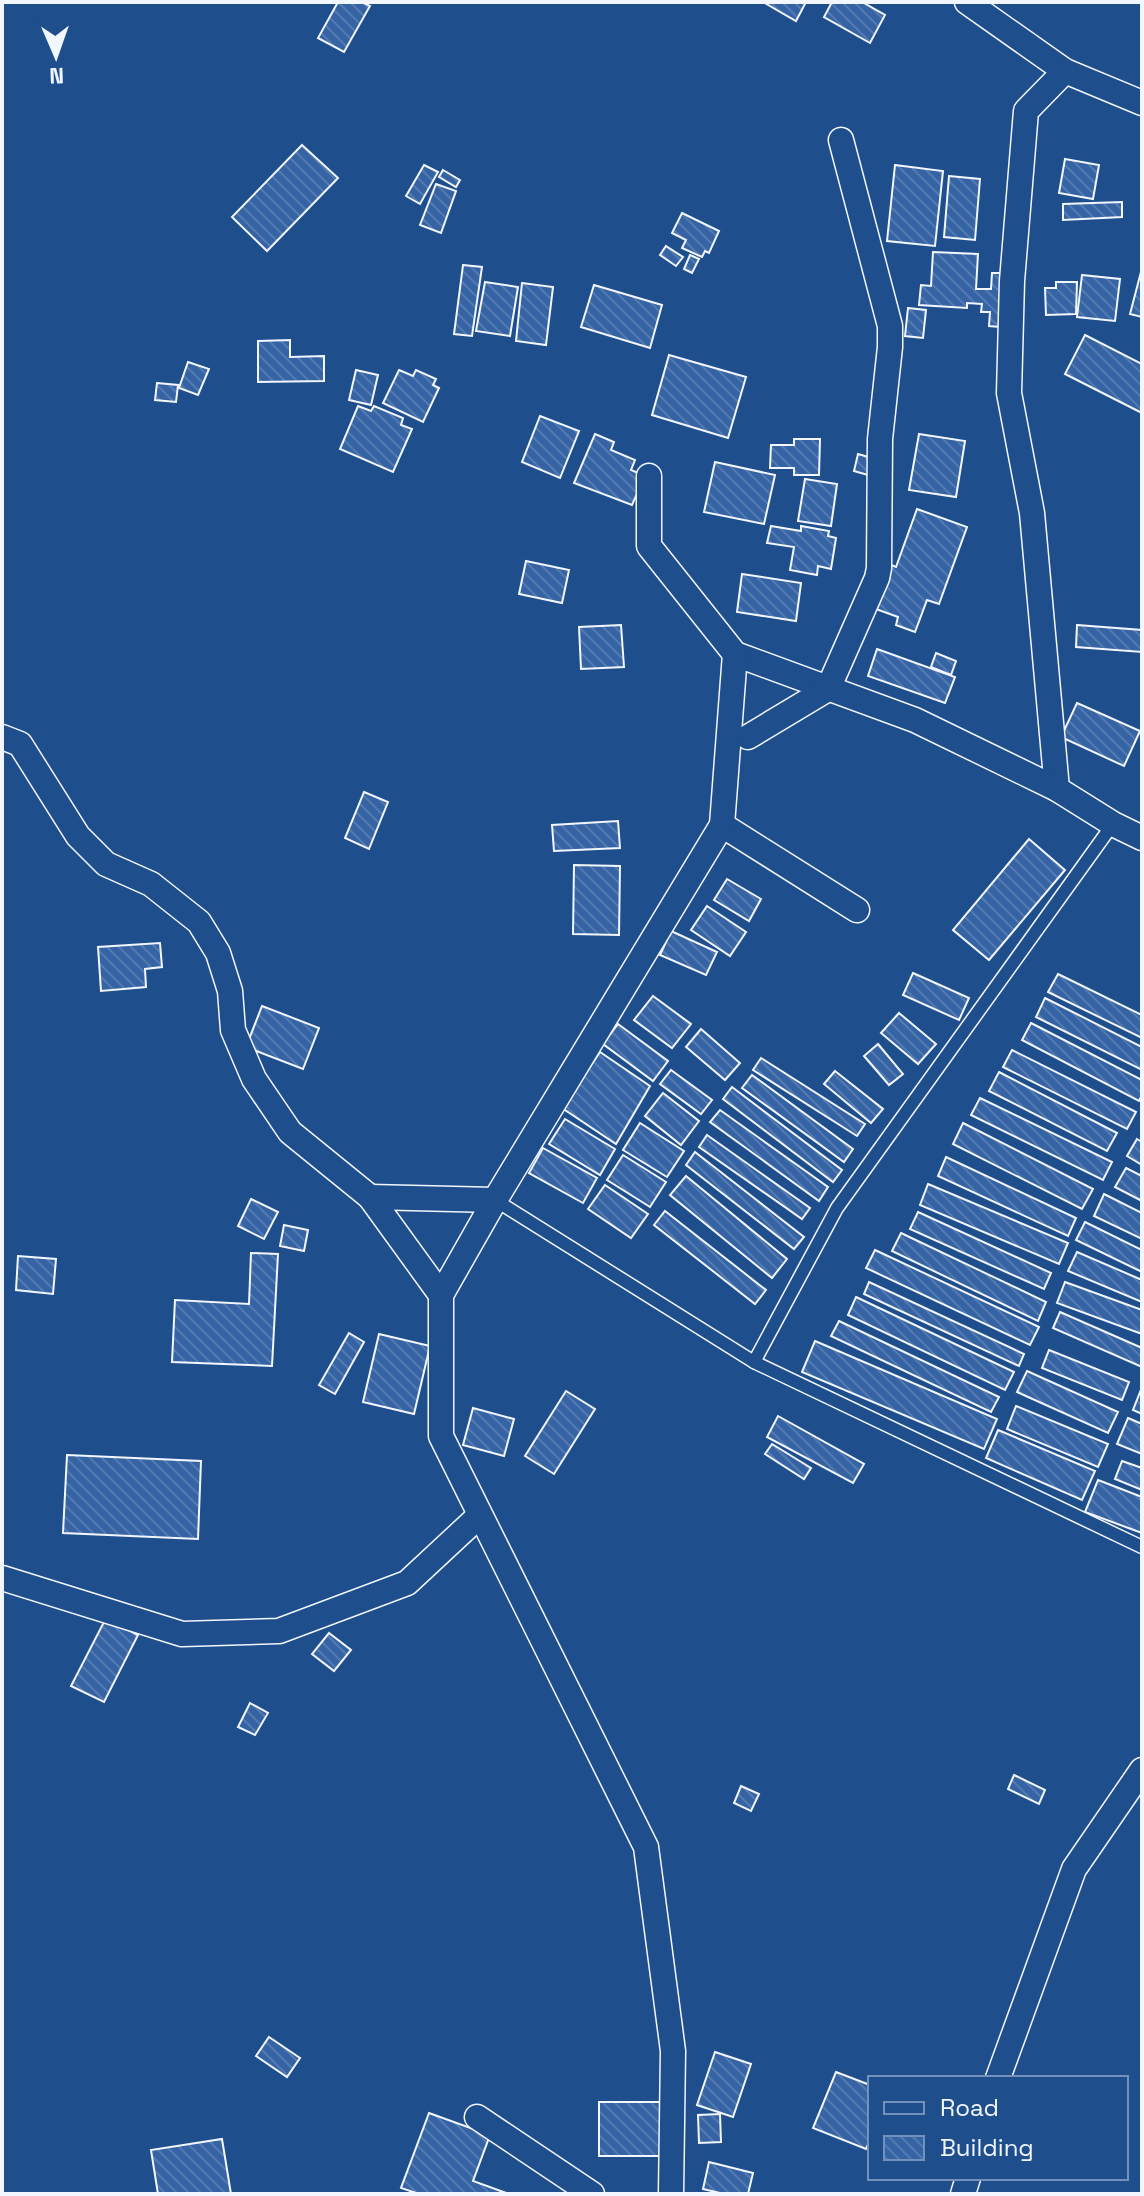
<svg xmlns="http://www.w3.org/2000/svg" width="1144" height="2196" font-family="'Space Grotesk',sans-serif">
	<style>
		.building { fill: url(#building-back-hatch); stroke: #f2f6ff; stroke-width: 2 }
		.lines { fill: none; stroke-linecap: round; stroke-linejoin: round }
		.service-casing { stroke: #f2f6ff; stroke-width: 15 }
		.minor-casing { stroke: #f2f6ff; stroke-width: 27 }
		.service { stroke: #1f4e8c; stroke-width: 12 }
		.minor { stroke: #1f4e8c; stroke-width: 24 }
	</style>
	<defs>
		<pattern id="building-back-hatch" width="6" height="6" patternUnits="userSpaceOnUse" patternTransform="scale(2)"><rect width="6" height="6" fill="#3563a3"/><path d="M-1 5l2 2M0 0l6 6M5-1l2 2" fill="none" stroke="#537ab1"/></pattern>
	</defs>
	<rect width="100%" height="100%" fill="#1f4e8c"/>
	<g class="building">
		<polygon points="338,2 362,2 370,6 344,52 318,38"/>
		<polygon points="763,2 806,2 796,21"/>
		<polygon points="832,2 862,2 885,15 870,43 824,17"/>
		<polygon points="302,145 338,178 267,251 232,217"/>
		<polygon points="1065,159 1099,165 1093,199 1059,193"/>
		<polygon points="424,165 438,172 420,204 406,196"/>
		<polygon points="895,165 943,171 935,246 887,241"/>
		<polygon points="443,170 460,180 456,187 439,177"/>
		<polygon points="949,176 980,179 975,240 944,237"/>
		<polygon points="436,184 456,191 441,233 420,225"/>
		<polygon points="1122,202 1122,217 1063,220 1063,204"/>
		<polygon points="682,213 719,231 709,253 705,251 702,257 682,248 686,240 672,233"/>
		<polygon points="666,246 683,257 676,266 660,255"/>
		<polygon points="933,252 978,254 976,289 991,289 992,273 1003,273 1000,327 989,326 990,312 981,312 982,304 967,303 967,308 919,305 921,285 931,286"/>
		<polygon points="690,255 699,259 692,273 684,269"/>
		<polygon points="463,265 482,267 472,336 454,334"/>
		<polygon points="1142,268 1142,317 1130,314"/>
		<polygon points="1082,275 1120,279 1115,321 1077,317"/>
		<polygon points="485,282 518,287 510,336 476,331"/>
		<polygon points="1056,282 1077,282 1076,314 1046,315 1045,288 1056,288"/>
		<polygon points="522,283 553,287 546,345 516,341"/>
		<polygon points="594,285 662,305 650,348 581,327"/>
		<polygon points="908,308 926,310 923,338 905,336"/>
		<polygon points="1085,335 1142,364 1142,413 1065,374"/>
		<polygon points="290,340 290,357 324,356 324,381 258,382 258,341"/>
		<polygon points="669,355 746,377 728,438 652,415"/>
		<polygon points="188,362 209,369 198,395 179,388"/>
		<polygon points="356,370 378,375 371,405 349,400"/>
		<polygon points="399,370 413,376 416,370 436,379 433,385 439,388 423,422 383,403"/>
		<polygon points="157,383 178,385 176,402 155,400"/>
		<polygon points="358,406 371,411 374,406 403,418 401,425 412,429 393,472 340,449"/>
		<polygon points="540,416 579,431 560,478 522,462"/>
		<polygon points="595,434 614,442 611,450 635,460 631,470 645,476 632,505 574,483"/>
		<polygon points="919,434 965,441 956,497 909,490"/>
		<polygon points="794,439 820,439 819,475 794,475 794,468 770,468 771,445 794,445"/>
		<polygon points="858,454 872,458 868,475 854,471"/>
		<polygon points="715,462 775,475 764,524 704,512"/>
		<polygon points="805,479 837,484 831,526 798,521"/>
		<polygon points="917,509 967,527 939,604 927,600 915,632 896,625 898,617 873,608 889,564 896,567"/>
		<polygon points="771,526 801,531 801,526 829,531 828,536 836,538 831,569 818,566 817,575 790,570 794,547 767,543"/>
		<polygon points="526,561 569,570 562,603 519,594"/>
		<polygon points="742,574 801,583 796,621 737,612"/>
		<polygon points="621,625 624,667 581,669 579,627"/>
		<polygon points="1077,625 1142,630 1142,652 1076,647"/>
		<polygon points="877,649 955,677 945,703 868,676"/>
		<polygon points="936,653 956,661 951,675 931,667"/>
		<polygon points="1077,703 1140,731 1124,766 1061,737"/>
		<polygon points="364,792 388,802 369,849 345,838"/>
		<polygon points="618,821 620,848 554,851 552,825"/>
		<polygon points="1029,839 1065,870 989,960 953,930"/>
		<polygon points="574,865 620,866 619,935 573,934"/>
		<polygon points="727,879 761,899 749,921 714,900"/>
		<polygon points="707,906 746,932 730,956 691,930"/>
		<polygon points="671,931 717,952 706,975 660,955"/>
		<polygon points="160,943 162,967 145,969 146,987 101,991 98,947"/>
		<polygon points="913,973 969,998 959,1020 903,995"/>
		<polygon points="1058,974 1142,1015 1142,1038 1048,992"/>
		<polygon points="653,996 691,1024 672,1048 634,1020"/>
		<polygon points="1045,998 1142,1047 1142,1070 1036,1017"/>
		<polygon points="262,1006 319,1028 303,1069 246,1047"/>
		<polygon points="899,1013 936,1044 918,1064 881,1033"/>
		<polygon points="1031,1023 1142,1080 1142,1095 1139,1101 1022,1040"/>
		<polygon points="618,1024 668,1061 653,1081 603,1044"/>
		<polygon points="701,1029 740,1063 725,1080 686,1047"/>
		<polygon points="878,1044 903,1074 889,1085 864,1056"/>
		<polygon points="1012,1050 1136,1112 1127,1129 1003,1067"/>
		<polygon points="600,1052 650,1086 616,1144 562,1108"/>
		<polygon points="761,1058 865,1124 857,1136 753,1070"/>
		<polygon points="671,1070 712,1100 701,1114 660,1084"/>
		<polygon points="835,1071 883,1109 871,1123 824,1084"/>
		<polygon points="999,1072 1117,1133 1107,1151 989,1091"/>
		<polygon points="752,1075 853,1149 844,1162 742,1088"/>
		<polygon points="732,1087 842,1170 833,1182 723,1099"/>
		<polygon points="663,1093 699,1121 681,1145 645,1116"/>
		<polygon points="980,1098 1112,1162 1103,1180 971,1115"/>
		<polygon points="720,1110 828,1187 819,1201 710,1122"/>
		<polygon points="565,1119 615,1149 600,1175 549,1144"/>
		<polygon points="640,1123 684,1151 667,1177 623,1150"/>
		<polygon points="963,1123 1093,1189 1082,1209 953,1144"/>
		<polygon points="707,1135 810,1208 802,1219 699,1147"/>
		<polygon points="1137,1139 1142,1142 1142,1165 1127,1156"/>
		<polygon points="543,1148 597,1178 583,1203 529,1173"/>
		<polygon points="695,1152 804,1237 794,1249 686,1165"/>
		<polygon points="623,1155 666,1182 650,1207 607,1180"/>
		<polygon points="946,1157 1076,1218 1068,1236 938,1176"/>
		<polygon points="1126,1168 1142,1176 1142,1201 1115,1187"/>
		<polygon points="686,1176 787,1259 772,1278 670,1195"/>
		<polygon points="928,1184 1068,1243 1059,1264 920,1205"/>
		<polygon points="605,1185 648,1214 631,1238 588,1209"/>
		<polygon points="1104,1194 1142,1213 1142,1239 1094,1216"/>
		<polygon points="251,1199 278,1212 264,1239 238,1226"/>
		<polygon points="665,1211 766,1290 755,1304 654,1225"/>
		<polygon points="918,1212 1051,1273 1044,1289 910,1229"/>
		<polygon points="1085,1222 1142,1250 1142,1272 1076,1240"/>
		<polygon points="284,1225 308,1230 304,1251 280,1246"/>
		<polygon points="901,1233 1046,1302 1038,1321 892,1251"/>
		<polygon points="875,1250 1039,1327 1030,1345 866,1268"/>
		<polygon points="1077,1252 1142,1280 1142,1302 1068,1271"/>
		<polygon points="251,1253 278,1254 272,1366 172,1362 175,1300 249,1304"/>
		<polygon points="18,1256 56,1259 53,1294 16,1290"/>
		<polygon points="869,1282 1024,1354 1019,1366 864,1294"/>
		<polygon points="1065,1282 1142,1310 1142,1334 1057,1303"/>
		<polygon points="856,1297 1014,1372 1005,1390 848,1315"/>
		<polygon points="1060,1312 1142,1348 1142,1367 1053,1328"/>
		<polygon points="839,1321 999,1397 991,1412 831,1336"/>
		<polygon points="349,1333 364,1342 335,1394 319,1385"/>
		<polygon points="379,1334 430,1346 414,1414 363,1402"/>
		<polygon points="815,1341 997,1419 984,1449 802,1372"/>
		<polygon points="1049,1350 1129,1382 1122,1400 1042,1368"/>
		<polygon points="1027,1371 1118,1412 1108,1433 1017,1392"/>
		<polygon points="1142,1387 1142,1414 1133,1410"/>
		<polygon points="566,1391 595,1409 554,1474 525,1456"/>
		<polygon points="1016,1406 1108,1444 1098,1467 1007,1429"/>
		<polygon points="473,1408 514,1419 504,1456 463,1445"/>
		<polygon points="778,1416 864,1464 853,1483 767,1437"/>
		<polygon points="1128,1418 1142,1424 1142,1454 1117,1444"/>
		<polygon points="998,1430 1095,1471 1082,1500 986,1458"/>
		<polygon points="772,1444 811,1468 804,1479 765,1454"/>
		<polygon points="67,1455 201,1461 198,1539 63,1533"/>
		<polygon points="1122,1461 1142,1468 1142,1490 1115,1479"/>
		<polygon points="1098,1480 1142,1497 1142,1533 1085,1512"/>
		<polygon points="106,1618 138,1635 104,1702 71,1686"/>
		<polygon points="329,1633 351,1650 334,1671 312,1654"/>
		<polygon points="250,1703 268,1713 255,1735 238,1727"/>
		<polygon points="1014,1775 1045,1790 1039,1804 1008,1789"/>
		<polygon points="741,1786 759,1794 751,1811 734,1803"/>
		<polygon points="269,2037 300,2058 287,2077 256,2056"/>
		<polygon points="715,2052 751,2064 733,2117 697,2105"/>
		<polygon points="836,2072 870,2085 870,2140 866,2149 813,2128"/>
		<polygon points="599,2102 661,2102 660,2156 599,2156"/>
		<polygon points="429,2113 490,2135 473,2181 509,2194 419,2194 401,2188"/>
		<polygon points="720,2114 721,2142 699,2143 698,2115"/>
		<polygon points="222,2139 231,2194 158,2194 151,2150"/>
		<polygon points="709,2162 753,2173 748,2194 724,2194 703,2189"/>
	</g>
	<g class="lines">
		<g class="service-casing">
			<g id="service">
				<polyline points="495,1200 754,1362 1142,1547"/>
				<polyline points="754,1362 837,1208 1113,824"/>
			</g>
		</g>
		<g class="minor-casing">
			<g id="minor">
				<polyline points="967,2 1065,71 1142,103"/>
				<polyline points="1065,71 1026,111 1012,281 1009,393 1032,513 1057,789 1113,824 1142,838"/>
				<polyline points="649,476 649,546 735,654 915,720 1057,789"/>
				<polyline points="2,737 20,744 78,836 106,864 151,884 199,922 218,953 230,991 233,1030 254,1079 290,1132 370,1197 441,1295"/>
				<polyline points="748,737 828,689 877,578 879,568 880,439 890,347 890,326 841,140"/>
				<polyline points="722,825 857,910"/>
				<polyline points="370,1197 495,1200"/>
				<polyline points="2,1578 182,1634 279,1631 407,1583 479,1516"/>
				<polyline points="998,2078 1074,1869 1142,1770"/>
				<polyline points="477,2117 592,2194"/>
				<polyline points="671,2194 673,2051 646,1847 441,1436 441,1295 495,1200 722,825 735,654"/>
				<polyline points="963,2194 968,2178"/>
			</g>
		</g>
		<use href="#service" class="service"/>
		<use href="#minor" class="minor"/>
	</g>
	<rect width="1144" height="2196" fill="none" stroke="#f2f6ff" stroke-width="8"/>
	<rect x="868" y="2076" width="260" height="104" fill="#1f4e8c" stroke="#7391ba" stroke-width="2"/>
	<rect x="884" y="2102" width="40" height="12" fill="#1f4e8c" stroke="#7391ba" stroke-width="2"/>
	<text x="940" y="2116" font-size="24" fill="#f2f6ff">Road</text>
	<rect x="884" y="2136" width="40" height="24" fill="url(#building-back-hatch)" stroke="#7391ba" stroke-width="2"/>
	<text x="940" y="2156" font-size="24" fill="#f2f6ff">Building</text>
	<g transform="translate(56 56) rotate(178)" stroke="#1f4e8c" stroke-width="6" paint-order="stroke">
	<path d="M0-6L14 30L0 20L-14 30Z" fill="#f2f6ff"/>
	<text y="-12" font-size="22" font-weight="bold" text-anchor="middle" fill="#f2f6ff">N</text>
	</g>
</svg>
